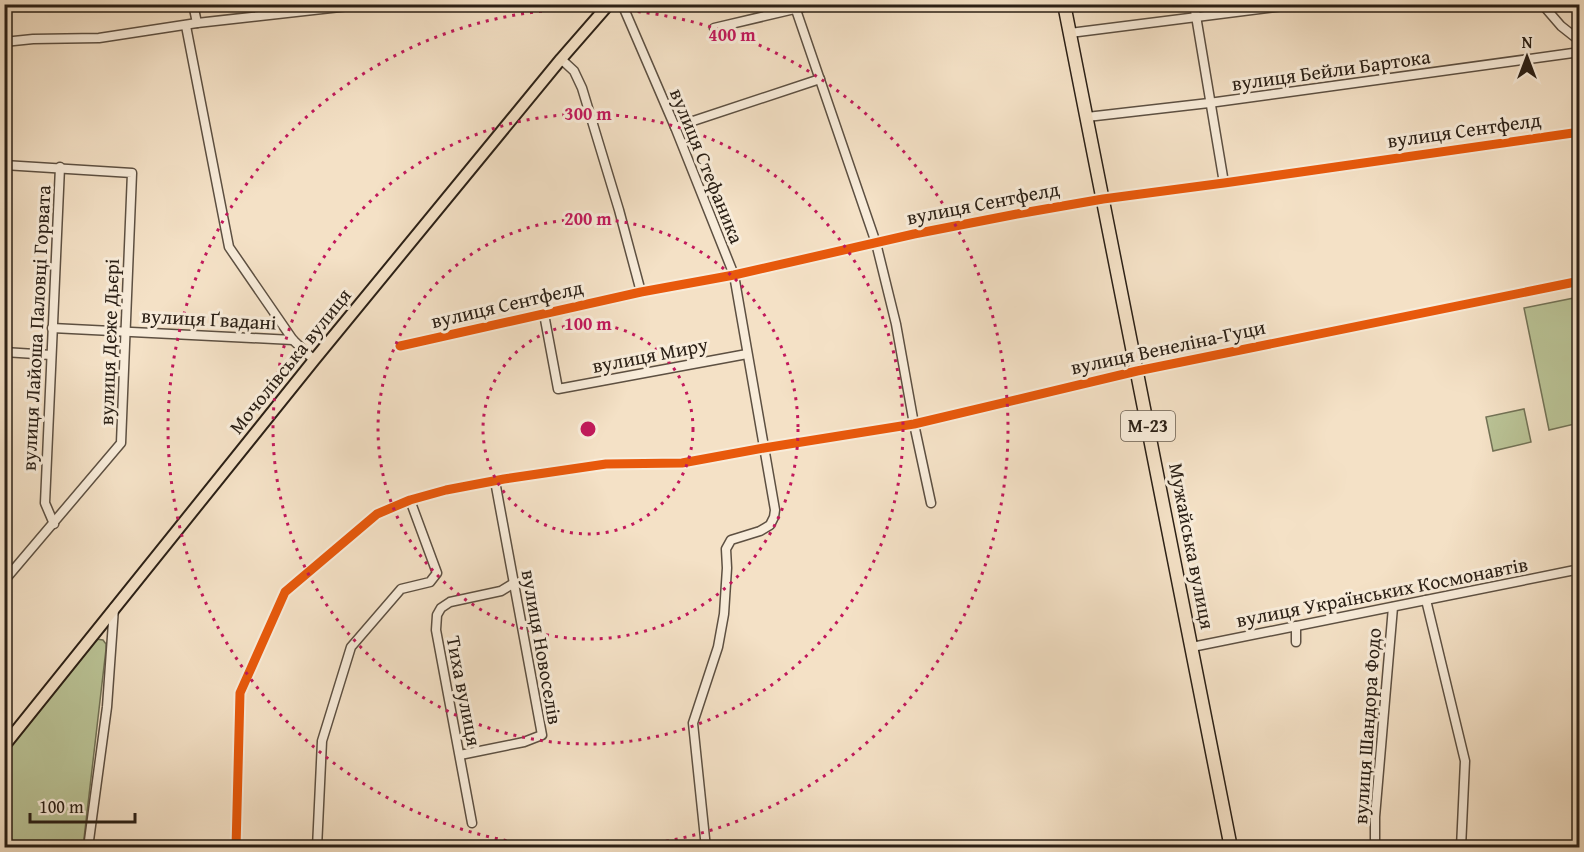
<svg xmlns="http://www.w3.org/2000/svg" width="1584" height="852" font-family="'Gentium Book Plus',serif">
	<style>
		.green { fill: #bac396; stroke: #727256; stroke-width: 1.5 }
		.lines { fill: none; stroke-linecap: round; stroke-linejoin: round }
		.minor-casing { stroke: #5d5042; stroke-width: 11 }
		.major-casing { stroke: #2b2016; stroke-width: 14 }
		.highway-casing { stroke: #2b2016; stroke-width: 15 }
		.minor { stroke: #f8ecda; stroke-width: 8 }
		.major { stroke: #f4e1c6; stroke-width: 10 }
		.highway { stroke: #f4e1c6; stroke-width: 12 }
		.cycleway-casing { stroke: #f8ecda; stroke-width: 13 }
		.cycleway { stroke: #e8590c; stroke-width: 9 }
		.ring { fill: none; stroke: #c2185b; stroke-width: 3; stroke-dasharray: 3 6 }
		.labels { text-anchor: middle; stroke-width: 6; stroke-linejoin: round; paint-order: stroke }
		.shield { fill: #f8ecda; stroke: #685d51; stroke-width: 1.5 }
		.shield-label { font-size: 18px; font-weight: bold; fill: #2b2016 }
		.street-label { font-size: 20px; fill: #2b2016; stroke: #f8ecda }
		.centre { fill: #c2185b; stroke: #f8ecda; stroke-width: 3 }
		.ring-label { font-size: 18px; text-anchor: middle; font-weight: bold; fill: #c2185b; stroke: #f8ecda; stroke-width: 6; stroke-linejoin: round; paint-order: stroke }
	</style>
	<rect width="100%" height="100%" fill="#f4e1c6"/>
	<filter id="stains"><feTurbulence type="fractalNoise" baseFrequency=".00333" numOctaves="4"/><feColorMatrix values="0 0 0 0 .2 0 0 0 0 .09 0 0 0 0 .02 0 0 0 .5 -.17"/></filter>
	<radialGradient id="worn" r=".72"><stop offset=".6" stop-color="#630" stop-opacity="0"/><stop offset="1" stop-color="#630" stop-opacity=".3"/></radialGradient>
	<g class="green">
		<polygon points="1579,297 1579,423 1549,430 1524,308"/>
		<polygon points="1524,409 1531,442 1493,451 1486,417"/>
		<polygon points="96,639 103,640 106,644 106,649 83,847 16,847 8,832 5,830 5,753"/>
	</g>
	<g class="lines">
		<g class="minor-casing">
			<g id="minor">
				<polyline points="193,4 197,23"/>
				<polyline points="622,4 675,127 734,275 775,510 774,517 770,525 760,531 731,540 726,549 727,568 724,614 718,647 693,723 706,848"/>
				<polyline points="794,4 876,243 896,324 914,424 931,503"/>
				<polyline points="1194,4 1224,183"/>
				<polyline points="1542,4 1561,26 1580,41"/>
				<polyline points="186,26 229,247 293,340 314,360"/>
				<polyline points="714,28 816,4"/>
				<polyline points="1070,33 1300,4"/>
				<polyline points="4,42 33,39 99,38 197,23 367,4"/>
				<polyline points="561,59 574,71 582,88 619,210 641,292"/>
				<polyline points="1087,117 1209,103 1580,52"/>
				<polyline points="675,127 820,79"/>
				<polyline points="4,165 132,173 121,443 4,581"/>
				<polyline points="544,314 558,389 747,354"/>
				<polyline points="52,328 293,340"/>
				<polyline points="400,346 641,292 734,275 914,234 1017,214 1103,199 1224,183 1580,132"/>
				<polyline points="4,352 51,355"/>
				<polyline points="54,524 45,503 60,167"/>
				<polyline points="1426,600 1465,761 1461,848"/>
				<polyline points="1296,626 1296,642"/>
				<polyline points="1192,647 1580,569"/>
				<polyline points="460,755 524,742 542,735 495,481"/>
				<polyline points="472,823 436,630 437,615 441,608 450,602 501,591 514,583"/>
				<polyline points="88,848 107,707 114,608"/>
				<polyline points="236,848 240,693 285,592 377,514 410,500 446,490 504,479 606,464 682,463 764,448 914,424 1137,371 1580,281"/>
				<polyline points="317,848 322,741 351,647 401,589 430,582 437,573 410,500"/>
				<polyline points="1375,848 1375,817 1393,607"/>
			</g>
		</g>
		<g class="major-casing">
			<polyline id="major" points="4,746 314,360 561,59 609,4"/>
		</g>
		<g class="highway-casing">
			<polyline id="highway" points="1064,4 1231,848"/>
		</g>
		<use href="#minor" class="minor"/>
		<use href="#major" class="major"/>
		<use href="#highway" class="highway"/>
		<g class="cycleway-casing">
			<g id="cycleway">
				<polyline points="400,346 641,292 734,275 914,234 1017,214 1103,199 1224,183 1580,132"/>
				<polyline points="236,848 240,693 285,592 377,514 410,500 446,490 504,479 606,464 682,463 764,448 914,424 1137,371 1580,281"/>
			</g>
		</g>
		<use href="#cycleway" class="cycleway"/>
	</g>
	<g class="ring">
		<circle cx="588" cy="429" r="105"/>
		<circle cx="588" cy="429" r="210"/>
		<circle cx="588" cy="429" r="315"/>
		<path d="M551 847A420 420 0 1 1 625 847"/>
	</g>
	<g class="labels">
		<rect class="shield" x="1121" y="411" width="54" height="30" rx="4.5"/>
		<g class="shield-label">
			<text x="1148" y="432">М-23</text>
		</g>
		<g class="street-label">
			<text transform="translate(1331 70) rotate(-8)" y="7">вулиця Бейли Бартока</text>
			<text transform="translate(1464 130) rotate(-8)" y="7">вулиця Сентфелд</text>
			<text transform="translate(707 166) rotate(68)" y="7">вулиця Стефаника</text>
			<text transform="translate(983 203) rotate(-11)" y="7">вулиця Сентфелд</text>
			<text transform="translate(507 304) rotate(-13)" y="7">вулиця Сентфелд</text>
			<text transform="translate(209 319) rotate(3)" y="7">вулиця Ґвадані</text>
			<text transform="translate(36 328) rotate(-87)" y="7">вулиця Лайоша Паловці Горвата</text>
			<text transform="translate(109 342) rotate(-88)" y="7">вулиця Деже Дьєрі</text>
			<text transform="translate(1168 347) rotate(-12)" y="7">вулиця Венеліна-Гуци</text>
			<text transform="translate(650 355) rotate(-11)" y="7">вулиця Миру</text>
			<text transform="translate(290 361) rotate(-51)" y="7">Мочолівська вулиця</text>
			<text transform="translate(1192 546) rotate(79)" y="7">Мужайська вулиця</text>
			<text transform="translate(1382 592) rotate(-11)" y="7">вулиця Українських Космонавтів</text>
			<text transform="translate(542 647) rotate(80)" y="7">вулиця Новоселів</text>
			<text transform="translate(464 691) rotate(79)" y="7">Тиха вулиця</text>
			<text transform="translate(1367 726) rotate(-86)" y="7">вулиця Шандора Фодо</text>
		</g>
	</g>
	<circle cx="588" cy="429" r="9" class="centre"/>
	<g class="ring-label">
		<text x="732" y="41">400 m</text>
		<text x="588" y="120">300 m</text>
		<text x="588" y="225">200 m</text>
		<text x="588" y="330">100 m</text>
	</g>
	<rect width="1584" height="852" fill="none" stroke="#f4e1c6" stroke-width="24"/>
	<rect x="6" y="6" width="1572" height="840" fill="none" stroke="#2b2016" stroke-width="3"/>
	<rect x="12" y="12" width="1560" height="828" fill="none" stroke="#2b2016" stroke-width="1.5"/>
	<g transform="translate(1527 57)" stroke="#f8ecda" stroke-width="4.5" paint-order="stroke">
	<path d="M0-4.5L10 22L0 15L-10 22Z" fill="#2b2016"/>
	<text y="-9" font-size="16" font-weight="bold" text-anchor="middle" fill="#2b2016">N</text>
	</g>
	<path d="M30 813v9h105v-9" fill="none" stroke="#2b2016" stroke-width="3"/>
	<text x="39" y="813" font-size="18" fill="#2b2016" stroke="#f8ecda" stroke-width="4.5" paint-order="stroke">100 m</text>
	<rect width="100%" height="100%" filter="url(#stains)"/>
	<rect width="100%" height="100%" fill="url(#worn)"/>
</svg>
